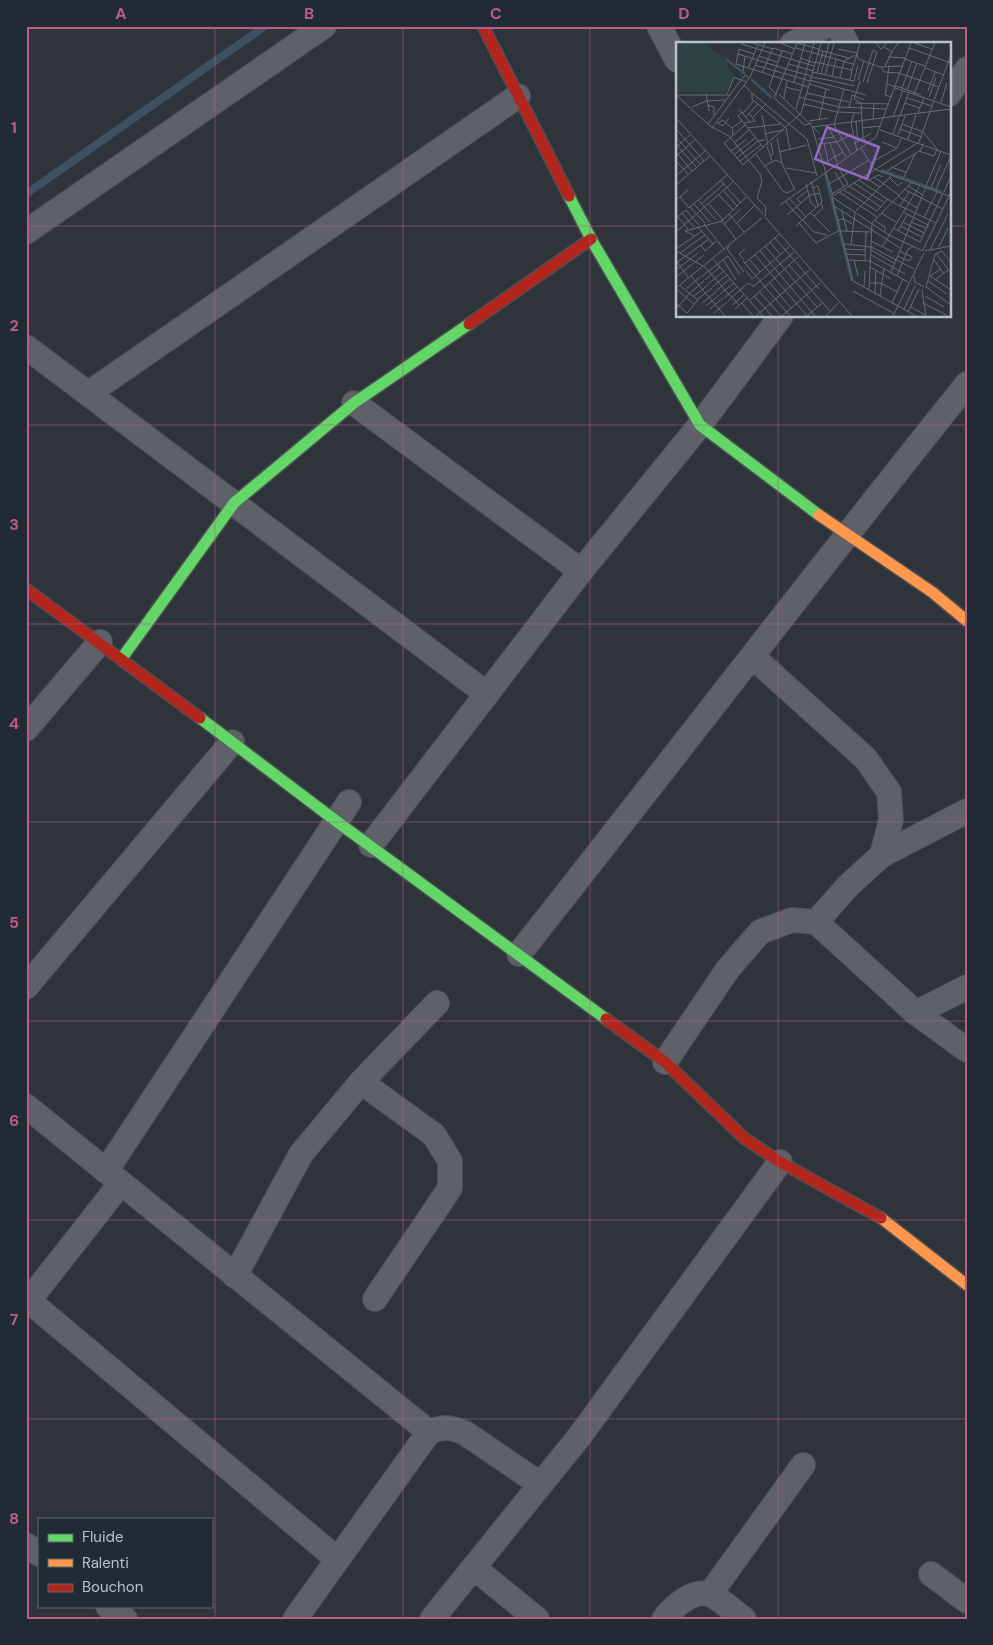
<svg xmlns="http://www.w3.org/2000/svg" width="993" height="1645" font-family="'DM Sans',sans-serif">
	<style>
		.lines { fill: none; stroke-linecap: round; stroke-linejoin: round }
		.stream { stroke: #3e5163; stroke-width: 8 }
		.street-casing { stroke: #4c5055; stroke-width: 26 }
		.fast-casing { stroke: #4c5055; stroke-width: 14 }
		.slow-casing { stroke: #4c5055; stroke-width: 14 }
		.jam-casing { stroke: #4c5055; stroke-width: 14 }
		.street { stroke: #5e6268; stroke-width: 24 }
		.fast { stroke: #63d668; stroke-width: 11 }
		.slow { stroke: #ff974d; stroke-width: 11 }
		.jam { stroke: #b3261e; stroke-width: 11 }
		.grid { fill: none; stroke: #be5c87; stroke-width: 1; stroke-opacity: 0.55 }
		.inset-river { fill: none; stroke: #3e5163; stroke-width: 2.5 }
		.inset-road { fill: none; stroke: #666c74; stroke-width: 1 }
		.view { fill: #9468c3; fill-opacity: 0.15; stroke: #9468c3; stroke-width: 2.5 }
		.inset-edge { fill: none; stroke: #b9c1ca; stroke-width: 2.5 }
		.neatline { fill: none; stroke: #be5c87; stroke-width: 2 }
		.grid-label { font-size: 16px; text-anchor: middle; font-weight: bold; fill: #be5c87 }
	</style>
	<rect width="100%" height="100%" fill="#2e343a"/>
	<g class="lines">
		<polyline class="stream" points="26,194 265,26"/>
		<g class="street-casing">
			<g id="street">
				<polyline points="659,26 677,60"/>
				<polyline points="838,26 847,44"/>
				<polyline points="792,44 826,26"/>
				<polyline points="949,94 967,69"/>
				<polyline points="26,232 324,26"/>
				<polyline points="26,347 487,694"/>
				<polyline points="89,393 518,96"/>
				<polyline points="354,403 581,571"/>
				<polyline points="753,657 866,759 889,792 891,820 882,855"/>
				<polyline points="26,729 100,642"/>
				<polyline points="371,845 581,571 700,425 781,316"/>
				<polyline points="816,922 916,1013 967,1050"/>
				<path d="M519 954C669 764 816 572 967 384"/>
				<polyline points="26,987 232,742"/>
				<polyline points="916,1013 967,987"/>
				<polyline points="665,1062 728,969 760,932 792,920 816,922 849,885 882,855 967,811"/>
				<polyline points="361,1082 434,1135 450,1161 450,1188 375,1299"/>
				<polyline points="26,1106 429,1432"/>
				<polyline points="106,1171 349,802"/>
				<polyline points="235,1276 301,1154 361,1082 437,1003"/>
				<polyline points="29,1301 337,1559"/>
				<polyline points="26,1304 121,1183"/>
				<polyline points="26,1545 39,1554"/>
				<polyline points="474,1568 537,1619"/>
				<polyline points="931,1574 967,1601"/>
				<polyline points="710,1594 803,1465"/>
				<polyline points="108,1606 125,1619"/>
				<path d="M295 1619 429 1432C443 1426 451 1427 465 1433L540 1484"/>
				<polyline points="432,1619 579,1437 780,1162"/>
				<path d="M664 1619C674 1606 694 1588 711 1595 722 1600 734 1612 744 1619"/>
			</g>
		</g>
		<g class="fast-casing">
			<g id="fast">
				<polyline points="569,196 591,239 700,425 819,515"/>
				<polyline points="122,658 234,503 354,403 469,324"/>
				<polyline points="200,718 336,821 606,1019"/>
			</g>
		</g>
		<g class="slow-casing">
			<g id="slow">
				<polyline points="819,515 932,592 967,621"/>
				<polyline points="881,1218 967,1285"/>
			</g>
		</g>
		<g class="jam-casing">
			<g id="jam">
				<polyline points="483,26 569,196"/>
				<polyline points="469,324 591,239"/>
				<polyline points="26,589 200,718"/>
				<polyline points="606,1019 665,1062 744,1138 780,1162 881,1218"/>
			</g>
		</g>
		<use href="#street" class="street"/>
		<use href="#fast" class="fast"/>
		<use href="#slow" class="slow"/>
		<use href="#jam" class="jam"/>
	</g>
	<path class="grid" d="M215 26V1619M403 26V1619M590 26V1619M778 26V44M26 226H677M949 226H967M778 316V1619M26 425H967M26 624H967M26 822H967M26 1021H967M26 1220H967M26 1419H967"/>
	<g transform="translate(676 42)">
		<rect width="275" height="275" fill="#2e343a"/>
		<path d="M0 1H29L52 20 51 25 58 33 50 51 0 50Z" fill="#2e4241"/>
		<path class="inset-river" d="M50 17 69 32M75 37 96 56M205 128 266 150M149 131 176 239"/>
		<path class="inset-road" d="M77 1 97 7M105 1 119 7M121 1 98 56 129 83 136 81M121 1 143 7M200 1 205 7 211 1M238 1 256 7M65 2 138 24M208 5 216 10 222 1M120 6 177 22M233 6 275 21M162 7 181 11 182 17 204 25 227 24M143 8 173 16M62 12 110 27M78 12 63 7 60 22 132 45M83 14 101 20M212 15 230 16M124 16 139 21M154 16 158 1M229 17 249 24M139 20 176 28 174 38M113 22 137 29M79 23 134 39M213 23 211 42 220 45M209 24 216 10M205 25 208 30 223 31 263 45M72 26 82 3M249 26 268 33M110 27 135 34M176 28 184 1M67 29 69 14M136 30 178 39 182 23M86 31 97 6 117 12M141 31 147 9M145 32 153 1M149 33 154 16M156 34 160 17M135 35 157 39M164 36 168 19 179 13M134 38 190 53M182 38 188 19M157 39 178 44M184 39 178 57 185 61 187 95 191 102M118 40 129 1M187 40 197 8 201 10 191 41M133 42 154 48M211 42 209 53 216 55M68 43 76 51V57L110 86 114 107M220 44 245 53M110 45 125 49M219 46 258 59M226 46 236 19M168 47 158 83 175 112M231 48 241 21M252 49 259 30M30 51 33 69M76 51 131 97 141 134M130 51 173 60M51 52 58 35 70 40M103 52 143 91M238 52 259 1M0 53 34 84 53 94 84 132 86 139 81 156 90 165 89 174M1 53H53M101 53 93 45 106 9M123 55 163 65 211 67M253 55 260 36M108 56 111 39M231 56 256 64M258 58 275 13M258 59 275 65M265 60 271 41M179 61 213 62M229 61 244 66M127 62 161 70 185 71M31 63 38 65V73M16 65 30 59 49 58M173 66 176 53 188 58M63 67 74 80M120 67 138 1M66 70 62 74 88 106M67 71 78 59M178 71 175 81 181 109M242 71 248 56M86 73 92 103M224 74 233 50M70 75 82 62M77 75 90 62M217 75 227 48M0 76 87 172M197 77 198 62M143 78 150 47M133 79 152 76M180 79 182 100M41 81 47 84 53 76M42 81 47 78 56 86M68 81 79 79 73 71M32 82 69 33 73 36M226 82 247 90 261 107 258 114 243 109M69 83 48 101 67 123 125 71 145 1M151 84 170 115M36 86 74 35 89 1M72 86 105 82M186 86 205 84M0 87 28 119M224 87 246 95M204 88 275 113M88 92 108 88M217 92 223 75M57 93 56 86 66 79M222 93 229 74M0 95 24 122M101 96 106 122 119 148M142 97 158 95M232 97 240 73M206 100 221 106 226 95M58 101 73 88M148 101 152 119M154 101 161 120M0 102 20 125M143 102 161 100 176 92M178 102 195 91M91 104 96 119M0 105 14 93M185 106 198 127 273 154M55 109 71 97M0 110 16 129M103 110 131 103M80 112 107 149 111 151 119 147M58 113 79 96M0 114 19 98M94 115 97 112 95 100M61 116 82 99 89 98M0 119 12 132M64 119 85 103M194 121 221 106M147 122 167 110M88 124 100 118 105 121M215 125 230 130M110 126 140 131M211 129 245 108 247 102M159 130 168 145M0 134 29 109M188 135 204 145M198 135 223 153M228 135 239 112M214 136 222 144 226 140M183 138 216 160 260 181M193 138 202 133 207 135M45 139 65 161M135 139 142 164M178 141 209 161M130 142 135 161 140 165M153 142 193 118M0 143 34 114M173 144 205 165M232 144 247 153M250 144 265 109M255 146 265 122M228 147 267 167M260 147 275 114M168 148 201 169 212 157M48 149 61 164M163 150 201 175M268 150 274 136M156 152 172 142 160 121M43 153 57 168M157 154 136 85 275 67M157 154 243 100 258 59M222 154 241 166M4 155 13 166 51 133M156 155 177 239 240 274M156 155 213 193 247 209M113 156 130 175M0 158 12 148M22 158 40 178M109 159 126 178M125 161 121 157 132 148M18 162 34 180M25 162 48 142M33 162 47 178M104 163 200 95 235 1M158 164 224 206M224 164 233 150M14 165 29 181M180 169 216 133M166 170 171 189M227 170 252 183M6 171 18 185M135 171 154 190M205 171 220 180M53 172 68 190M111 173 134 153 144 151M138 174 147 166 145 161M2 175 12 187M89 175 176 274M248 175 261 150M0 176 10 168 23 183M127 178 138 190 151 193M162 178 168 177 176 182M198 178 209 185V190M46 179 60 197M227 180 248 191M235 180 250 186M61 181 78 164M123 181 140 201 164 188M28 182 48 207M48 182 65 167M21 184 37 202 40 199M120 184 146 160 142 144 137 146M224 184 246 195M217 186 244 200 267 151M165 189 195 190M222 189 231 173M0 190 57 140M103 192 99 196 143 247M19 194 9 189 46 179 70 155M195 199 217 210M94 200 104 212M168 202 195 205 238 227M175 202 179 170M25 203 29 209 37 202M53 204 51 207 68 230M89 204 141 265M206 205 244 143M263 205 272 186M0 207 26 189M169 207 189 208M195 208 218 221M247 208 275 150M254 208 272 172M265 208 275 221M0 209 27 224M84 209 139 274M249 209 275 204M266 209 259 212 250 245 275 263M4 211 29 193M260 211 275 231M171 212 189 213M79 213 131 274M195 213 229 232M221 214 233 219 236 215 223 209M37 217 87 274M47 217 60 238M68 218 63 212 69 207M74 218 84 230M172 218 194 219 232 240M178 218 182 234M189 218 190 190M258 218 268 232M67 219 114 274M1 220 12 235M0 221 33 197M69 221 99 196M113 223 154 269M28 224 49 248M194 225 215 237M265 227 254 234 275 248M0 228 22 211M70 229 76 237 113 205M215 230 250 145M15 234 49 274M221 234 232 207 237 205M238 234 239 240 248 245M0 235 28 213M25 235 52 214 64 233M29 238 44 225M259 238 272 228M252 239 271 252M93 240 115 266M194 241H205L221 250M32 242 48 229M188 244 189 229M36 245 51 233M0 246 86 176M0 247 18 262M10 247 24 235M49 248 63 263M193 248 196 181 236 140M246 248 250 274M40 249 54 237M83 249 105 274M177 249 217 271M14 251 28 239M199 251 200 228M44 252 58 241M18 254 32 243M78 254 96 274M204 254 208 226M249 254 268 265M48 256 61 245M22 257 36 246M52 259 72 241 78 244 118 210M73 259 122 215M0 261 11 271 22 258 3 243M26 261 40 250M66 261 77 274M216 261 227 237M247 261 272 274M56 263 68 253M30 264 43 253M235 265 249 273M0 267 14 251M34 267 47 256M59 267 71 256M228 267 239 244M232 270 243 247M38 271 51 260M80 274 133 228M106 274 144 241M131 274 146 261M150 274 162 261M217 274 248 211"/>
		<path class="view" d="M151 85 203 105 191 137 139 117Z"/>
		<rect width="275" height="275" class="inset-edge"/>
	</g>
	<rect width="993" height="1645" fill="none" stroke="#212b35" stroke-width="55"/>
	<rect x="38" y="1518" width="175" height="90" fill="#212b35" stroke="#5e6771"/>
	<rect x="48" y="1534" width="25" height="8" fill="#63d668" stroke="#5e6771"/>
	<text x="82" y="1542" font-size="15" fill="#b9c1ca">Fluide</text>
	<rect x="48" y="1559" width="25" height="8" fill="#ff974d" stroke="#5e6771"/>
	<text x="82" y="1568" font-size="15" fill="#b9c1ca">Ralenti</text>
	<rect x="48" y="1584" width="25" height="8" fill="#b3261e" stroke="#5e6771"/>
	<text x="82" y="1592" font-size="15" fill="#b9c1ca">Bouchon</text>
	<rect x="28" y="28" width="938" height="1590" class="neatline"/>
	<g class="grid-label">
		<text x="121" y="19">A</text>
		<text x="309" y="19">B</text>
		<text x="496" y="19">C</text>
		<text x="684" y="19">D</text>
		<text x="872" y="19">E</text>
		<text x="14" y="133">1</text>
		<text x="14" y="331">2</text>
		<text x="14" y="530">3</text>
		<text x="14" y="729">4</text>
		<text x="14" y="928">5</text>
		<text x="14" y="1126">6</text>
		<text x="14" y="1325">7</text>
		<text x="14" y="1524">8</text>
	</g>
</svg>
